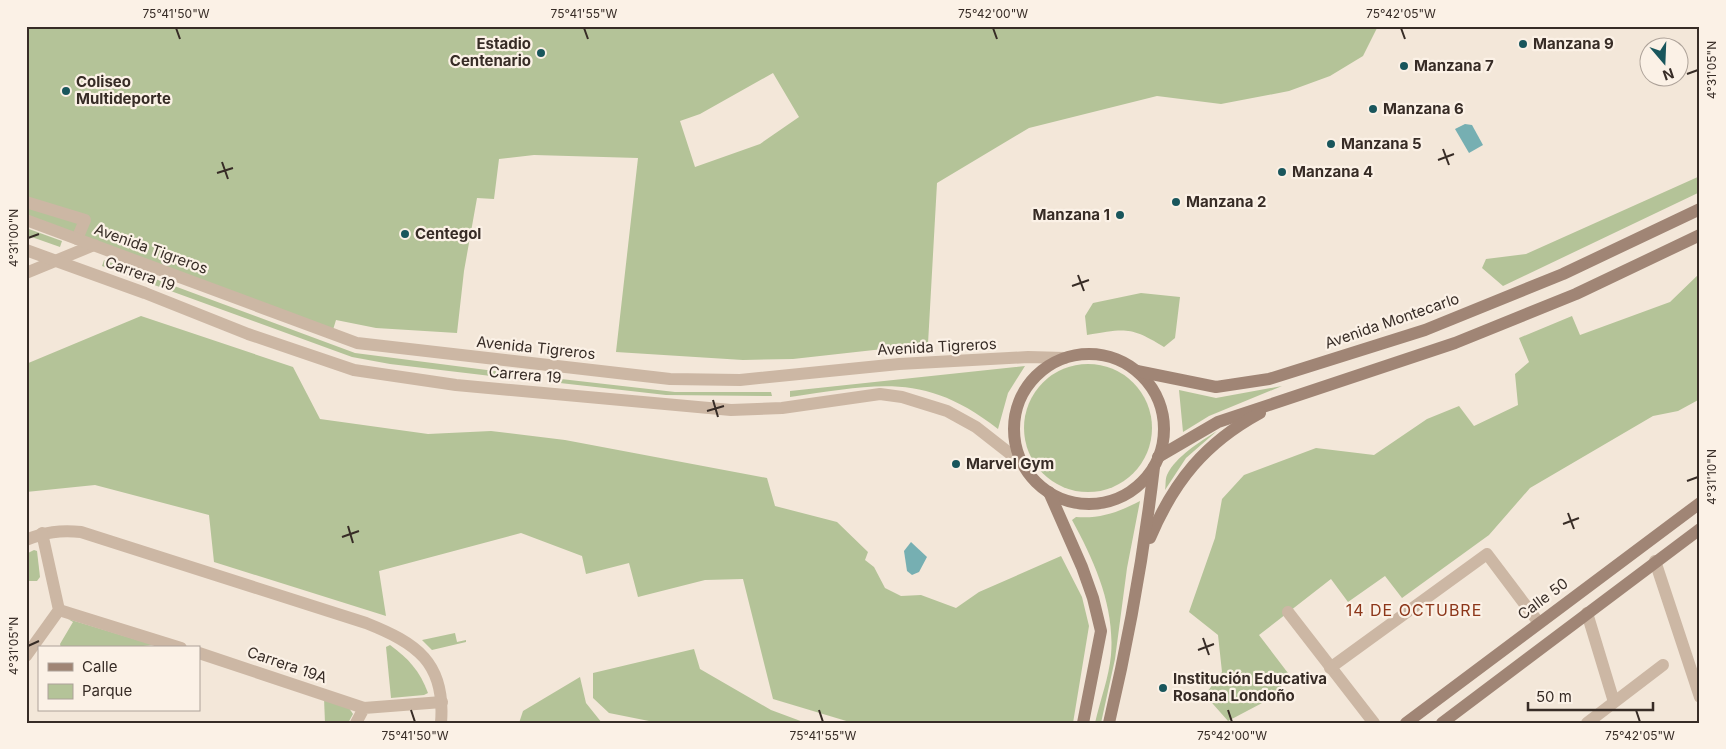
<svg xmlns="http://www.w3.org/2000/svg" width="1726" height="749" font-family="Inter,sans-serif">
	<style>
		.green { fill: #b4c398; fill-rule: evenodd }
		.water { fill: #76afb2 }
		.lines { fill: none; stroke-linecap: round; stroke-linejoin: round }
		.pedestrian { stroke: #ccb7a4; stroke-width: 12 }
		.minor { stroke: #ccb7a4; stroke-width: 12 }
		.tertiary { stroke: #ccb7a4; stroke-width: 12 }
		.secondary { stroke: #a08575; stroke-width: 12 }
		.ticks { fill: none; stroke: #372c26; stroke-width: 2 }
		.poi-dot { fill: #19565c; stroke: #fbf1e6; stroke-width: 2 }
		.labels { text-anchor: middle; stroke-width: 4.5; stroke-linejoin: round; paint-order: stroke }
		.poi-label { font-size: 15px; font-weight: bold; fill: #372c26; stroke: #fbf1e6; text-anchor: start }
		.street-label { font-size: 15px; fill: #372c26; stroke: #fbf1e6 }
		.neighbourhood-label { font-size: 16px; letter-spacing: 1px; fill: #8c3619; stroke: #fbf1e6 }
		.neatline { fill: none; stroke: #372c26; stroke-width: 2 }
		.ticks-label { font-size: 12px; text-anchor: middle; fill: #372c26 }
	</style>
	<rect width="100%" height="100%" fill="#f3e7d9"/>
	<g class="green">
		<path d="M26 26H1378L1363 56 1330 76 1289 91 1221 104 1157 96 1029 128 937 183 928 344 793 359 743 360 616 352 638 158 534 155 499 159 494 199 477 198 464 271 457 333 376 328 336 320 332 333 26 220ZM773 73 799 117 760 144 695 167 680 121 700 114Z"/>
		<polygon points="1700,176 1700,192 1503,286 1482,268 1486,259 1526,254"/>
		<polygon points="26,228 62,241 60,247 26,235"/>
		<polygon points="104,260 355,353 542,377 541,382 390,364 352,357 102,266"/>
		<polygon points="1700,273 1700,399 1678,411 1653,416 1530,488 1489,535 1402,598 1385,576 1348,602 1331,579 1259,635 1291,677 1264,702 1228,721 1205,695 1222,672 1218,635 1189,612 1215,538 1222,499 1244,475 1316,448 1374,455 1427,419 1459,406 1474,426 1518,405 1515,374 1529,362 1519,338 1572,316 1580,335 1670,302"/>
		<path d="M1141 293 1180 297 1175 338 1164 347C1130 326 1125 329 1087 335L1085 316 1093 303Z"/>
		<polygon points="141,316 293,367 320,419 428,434 491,431 565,440 767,478 775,506 837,522 868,552 865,560 874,567 885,588 901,596 921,595 956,608 979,592 1061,556 1082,597 1089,626 1073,723 853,723 773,699 743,579 705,580 638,597 629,563 586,574 582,556 521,533 379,571 386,616 214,562 209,515 95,485 26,492 26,364"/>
		<circle cx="1088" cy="428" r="64"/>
		<path d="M1025 366 1008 393 998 429C924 371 876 385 790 397V391Z"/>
		<polygon points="561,379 675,392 771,392 772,396 666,395 560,383"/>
		<polygon points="1282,386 1209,416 1183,432 1179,390 1216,398"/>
		<path d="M1217 431 1186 458 1165 490C1166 486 1165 479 1167 475 1176 456 1200 442 1217 431Z"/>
		<path d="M1140 501 1127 568 1115 659 1101 723H1095C1100 701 1109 677 1111 655 1115 607 1095 562 1072 520L1076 517C1100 519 1119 512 1140 501Z"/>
		<polygon points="34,550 37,551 40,577 37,581 26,581 26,554"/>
		<polygon points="68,619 154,645 121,648 61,648 60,644 73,622"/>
		<polygon points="455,633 457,642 466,640 466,642 432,650 422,640"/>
		<path d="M390 645C408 658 420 671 428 693L424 695 391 698 386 647Z"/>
		<polygon points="694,649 700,669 771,710 806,723 659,723 609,713 593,698 593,673"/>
		<polygon points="580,677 586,703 602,723 519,723 523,711"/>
		<polygon points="324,698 349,708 353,714 348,723 325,723"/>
	</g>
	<g class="water">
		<polygon points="1465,124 1472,125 1483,145 1469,153 1455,129"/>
		<polygon points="911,542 927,557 919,572 912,575 907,571 904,551"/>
	</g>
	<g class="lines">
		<polyline class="pedestrian" points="26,202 85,220 77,239"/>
		<g class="minor">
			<polyline points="26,273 94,245"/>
			<path d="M26 540C45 532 60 530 81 532L366 623C416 643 446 662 441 723"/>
			<polyline points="1655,561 1700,697"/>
			<polyline points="59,610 181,648"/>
			<polyline points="1288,612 1374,723"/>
			<polyline points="1587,613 1614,702"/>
			<polyline points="199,653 364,708"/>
			<polyline points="26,656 59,610 42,533"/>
			<polyline points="1330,668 1487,554 1539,623"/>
			<polyline points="356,723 364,708 442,702"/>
			<polyline points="1587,723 1663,665"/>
		</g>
		<g class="tertiary">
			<polyline points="26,220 357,343 670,379 740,380 899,364 1028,357 1065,358"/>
			<polyline points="26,250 145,293 248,334 354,370 456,385 731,410 782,408 880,394 902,397 947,411 976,427 1022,463"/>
		</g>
		<g class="secondary">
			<circle cx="1089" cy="429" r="75"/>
			<polyline points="1137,371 1216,387 1269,379 1425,330 1563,274 1700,209"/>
			<polyline points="1158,457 1218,422 1455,343 1576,294 1700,235"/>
			<polyline points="1049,492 1082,567 1093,598 1101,631 1083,723"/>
			<path d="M1150 538C1174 481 1205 443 1260 413"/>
			<path d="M1109 723C1129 638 1144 553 1154 467"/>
			<polyline points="1406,723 1700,503"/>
			<polyline points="1442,723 1700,529"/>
		</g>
	</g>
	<path class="ticks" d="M176 28 180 39M584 28 588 39M993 28 997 39M1401 28 1405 39M1687 74 1698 70M1443 149 1449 165M1438 160 1454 154M222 162 228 179M217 173 233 168M28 238 39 234M1078 275 1084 291M1072 286 1089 280M713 400 718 417M707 411 724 406M1687 481 1698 477M1568 513 1574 529M1563 524 1579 518M348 526 353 543M342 537 359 531M1203 638 1209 655M28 646 39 641M1198 650 1214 644M411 710 415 722M819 710 823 722M1228 710 1232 722M1636 710 1640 722"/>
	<g class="poi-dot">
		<circle cx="1523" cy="44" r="5"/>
		<circle cx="541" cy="53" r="5"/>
		<circle cx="1404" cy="66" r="5"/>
		<circle cx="66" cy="91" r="5"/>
		<circle cx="1373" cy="109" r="5"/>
		<circle cx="1331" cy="144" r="5"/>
		<circle cx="1282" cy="172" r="5"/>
		<circle cx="1176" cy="202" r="5"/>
		<circle cx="1120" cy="215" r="5"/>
		<circle cx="405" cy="234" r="5"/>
		<circle cx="956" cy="464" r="5"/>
		<circle cx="1163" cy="688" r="5"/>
	</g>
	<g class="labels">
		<g class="poi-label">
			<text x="531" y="49" text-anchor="end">Estadio<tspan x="531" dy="17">Centenario</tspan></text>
			<text x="1533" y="49">Manzana 9</text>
			<text x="1414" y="71">Manzana 7</text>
			<text x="76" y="87">Coliseo<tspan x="76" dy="17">Multideporte</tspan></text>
			<text x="1383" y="114">Manzana 6</text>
			<text x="1341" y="149">Manzana 5</text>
			<text x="1292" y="177">Manzana 4</text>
			<text x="1186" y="207">Manzana 2</text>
			<text x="1110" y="220" text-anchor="end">Manzana 1</text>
			<text x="415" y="239">Centegol</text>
			<text x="966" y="469">Marvel Gym</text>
			<text x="1173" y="684">Institución Educativa<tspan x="1173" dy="17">Rosana Londoño</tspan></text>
		</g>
		<g class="street-label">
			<text transform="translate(151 249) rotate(20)" y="5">Avenida Tigreros</text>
			<text transform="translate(140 274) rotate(20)" y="5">Carrera 19</text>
			<text transform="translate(1392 321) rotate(-19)" y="5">Avenida Montecarlo</text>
			<text transform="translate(937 347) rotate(-3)" y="5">Avenida Tigreros</text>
			<text transform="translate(536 348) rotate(6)" y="5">Avenida Tigreros</text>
			<text transform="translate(525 375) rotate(5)" y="5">Carrera 19</text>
			<text transform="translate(1543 599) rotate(-37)" y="5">Calle 50</text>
			<text transform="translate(287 665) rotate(19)" y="5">Carrera 19A</text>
		</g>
		<g class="neighbourhood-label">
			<text x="1414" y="616">14 DE OCTUBRE</text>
		</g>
	</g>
	<rect width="1726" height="749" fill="none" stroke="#fbf1e6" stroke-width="55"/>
	<rect x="38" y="646" width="162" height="65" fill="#fbf1e6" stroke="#ada299"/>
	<rect x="48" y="663" width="25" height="8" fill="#a08575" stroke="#ada299"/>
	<text x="82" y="672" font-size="15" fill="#372c26">Calle</text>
	<rect x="48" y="684" width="25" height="15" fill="#b4c398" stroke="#ada299"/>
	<text x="82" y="696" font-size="15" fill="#372c26">Parque</text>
	<g transform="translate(1664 62) rotate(161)"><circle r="24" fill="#fbf1e6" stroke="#ada299"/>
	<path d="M0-4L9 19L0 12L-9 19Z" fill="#19565c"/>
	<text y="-8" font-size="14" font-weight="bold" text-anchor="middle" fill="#372c26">N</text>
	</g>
	<path d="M1528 702v8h125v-8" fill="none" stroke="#372c26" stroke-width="2.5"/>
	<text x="1536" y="702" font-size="15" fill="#372c26" stroke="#fbf1e6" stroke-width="4" paint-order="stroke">50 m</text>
	<rect x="28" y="28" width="1670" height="694" class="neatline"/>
	<g class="ticks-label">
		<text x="176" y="18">75°41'50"W</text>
		<text x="584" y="18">75°41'55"W</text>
		<text x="993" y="18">75°42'00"W</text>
		<text x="1401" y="18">75°42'05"W</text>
		<text transform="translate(1712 70) rotate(-90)" y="4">4°31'05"N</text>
		<text transform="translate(14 238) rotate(-90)" y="4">4°31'00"N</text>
		<text transform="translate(1712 477) rotate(-90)" y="4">4°31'10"N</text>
		<text transform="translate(14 646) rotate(-90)" y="4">4°31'05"N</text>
		<text x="415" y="740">75°41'50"W</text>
		<text x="823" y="740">75°41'55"W</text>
		<text x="1232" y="740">75°42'00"W</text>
		<text x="1640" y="740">75°42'05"W</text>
	</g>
</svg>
